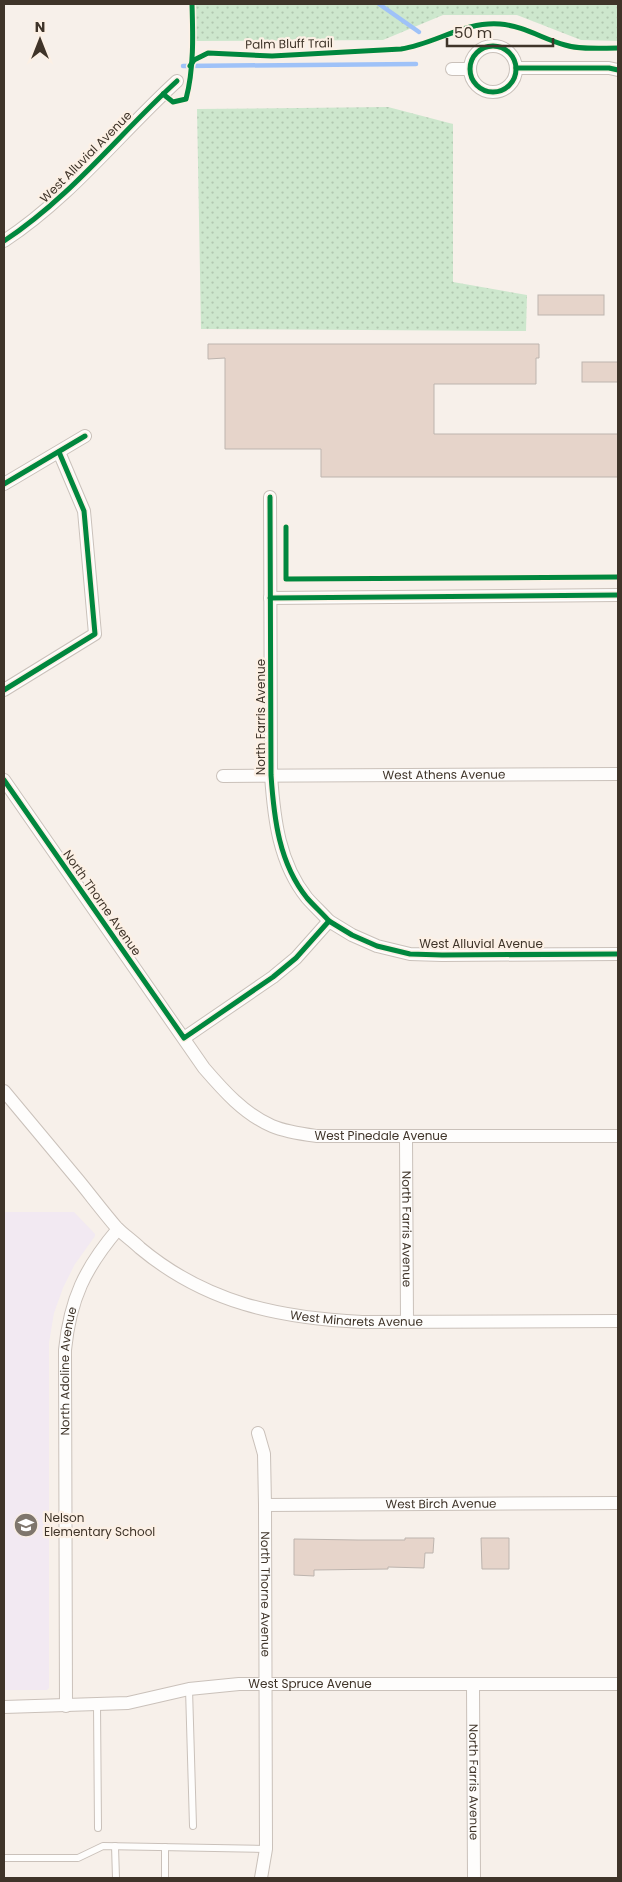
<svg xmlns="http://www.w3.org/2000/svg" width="622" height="1882" font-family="Poppins,sans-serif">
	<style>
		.education { fill: #f2e9f2 }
		.grass { fill: url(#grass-dots) }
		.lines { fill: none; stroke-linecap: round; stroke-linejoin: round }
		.stream { stroke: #9fc2f8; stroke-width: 4.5 }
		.building { fill: #e6d4ca; stroke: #bdb4ae }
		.lane-casing { stroke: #cac1ba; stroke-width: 8 }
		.street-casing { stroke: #cac1ba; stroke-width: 14 }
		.lane { stroke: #fefdfc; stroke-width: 6 }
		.street { stroke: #fefdfc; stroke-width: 12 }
		.cycleway-casing { stroke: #fcf0e5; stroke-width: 8 }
		.cycleway { stroke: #00873e; stroke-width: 5 }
		.labels { text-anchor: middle; stroke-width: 4.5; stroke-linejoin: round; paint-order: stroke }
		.street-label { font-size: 12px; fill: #3f3429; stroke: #fcf0e5 }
		.poi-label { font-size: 12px; fill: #3f3429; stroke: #fcf0e5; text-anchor: start }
	</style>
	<defs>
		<pattern id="grass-dots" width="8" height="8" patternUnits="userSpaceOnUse" patternTransform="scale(1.25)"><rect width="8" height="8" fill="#cde7cd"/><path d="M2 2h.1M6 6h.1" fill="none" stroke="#b1c7b0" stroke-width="1.8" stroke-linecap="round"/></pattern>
	</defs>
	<rect width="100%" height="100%" fill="#f7f0ea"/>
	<polygon class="education" points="4,1212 74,1212 95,1234 95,1236 75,1264 63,1288 54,1313 49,1343 49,1688 47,1690 4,1690"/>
	<g class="grass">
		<polygon points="195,4 618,4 618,41 581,40 517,15 443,15 383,40 196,41"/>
		<polygon points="388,107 453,124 453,282 527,295 526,331 201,329 197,109"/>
	</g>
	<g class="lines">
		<g class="stream">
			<polyline points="379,4 419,32"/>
			<polyline points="183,66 416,64"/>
		</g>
	</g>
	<g class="building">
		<rect x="538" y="295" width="66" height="20"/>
		<polygon points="208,344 539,344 539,358 536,358 536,384 434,384 434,434 618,434 618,477 321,477 321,449 225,449 225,358 208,359"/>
		<rect x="582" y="362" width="36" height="20"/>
		<polygon points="405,1538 434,1538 433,1553 425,1553 424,1568 388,1567 388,1569 314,1570 314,1576 294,1575 294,1539 358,1540 405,1540"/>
		<polygon points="481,1538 509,1538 509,1569 482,1569"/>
	</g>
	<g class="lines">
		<g class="lane-casing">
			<g id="lane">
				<polyline points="189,1689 193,1826"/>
				<polyline points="97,1705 98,1828"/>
				<polyline points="115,1846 116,1878"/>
				<polyline points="4,1858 78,1858 103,1846 266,1849"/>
				<polyline points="165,1878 165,1847"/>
			</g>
		</g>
		<g class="street-casing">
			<g id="street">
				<circle cx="493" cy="69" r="23"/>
				<polyline points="516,68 609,68 618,70"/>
				<polyline points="452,69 470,69"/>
				<path d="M4 241C71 197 119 134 177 81"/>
				<polyline points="4,484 85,436"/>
				<path d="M270 497 271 775C274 819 279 863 307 898 314 906 322 913 329 921"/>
				<polyline points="270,598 618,595"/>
				<polyline points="4,690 95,634 84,511 59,452"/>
				<path id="s1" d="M223 776 618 774"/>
				<path id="s2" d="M4 780 204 1068C223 1090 244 1114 272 1126 286 1132 302 1134 317 1136H618"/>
				<polyline points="184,1038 273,977 296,958 329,921 352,935 377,946 410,954 442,955 618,954"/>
				<path id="s3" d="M4 1091C29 1121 54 1151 79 1181 92 1197 104 1213 117 1228 124 1235 133 1241 140 1248 206 1303 279 1318 362 1322L618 1321"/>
				<path id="s4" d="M406 1137 407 1322"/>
				<path id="s5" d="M258 1433 264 1454 265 1505 266 1849 261 1878"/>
				<path id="s6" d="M265 1505 618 1503"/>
				<path id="s7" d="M473 1684 474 1878"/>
				<path id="s8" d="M66 1706 65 1350C70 1299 85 1268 118 1229"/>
				<path id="s9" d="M4 1707 128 1703 189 1689 239 1684H618"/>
			</g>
		</g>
		<use href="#lane" class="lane"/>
		<use href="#street" class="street"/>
		<g class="cycleway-casing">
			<g id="cycleway">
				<circle cx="493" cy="69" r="23"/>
				<path d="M190 66 194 60 208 53 272 56 401 49C435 44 465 21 500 24 524 26 543 39 565 45 582 50 601 48 618 48"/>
				<polyline points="516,68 609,68 618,70"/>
				<path d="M163 94 173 102 186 99C194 69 193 35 192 4"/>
				<path d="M4 241C71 197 119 134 177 81"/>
				<polyline points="4,484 85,436"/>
				<path d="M270 497 271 775C274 819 279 863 307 898 314 906 322 913 329 921"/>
				<polyline points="286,527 286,579 618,577"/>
				<polyline points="270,598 618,595"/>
				<polyline points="4,690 95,634 84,511 59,452"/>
				<polyline points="4,780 184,1038 273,977 296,958 329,921 352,935 377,946 410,954 442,955 618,954"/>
			</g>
		</g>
		<use href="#cycleway" class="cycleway"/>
	</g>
	<defs>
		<g id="school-disc" transform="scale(1.25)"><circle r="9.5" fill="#7f766d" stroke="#fcf0e5"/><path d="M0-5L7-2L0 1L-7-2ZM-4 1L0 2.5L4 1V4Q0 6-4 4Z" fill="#fff"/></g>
	</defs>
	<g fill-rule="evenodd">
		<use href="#school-disc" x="26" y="1525"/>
	</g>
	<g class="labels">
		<g class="street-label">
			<text transform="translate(289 44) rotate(-1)" y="4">Palm Bluff Trail</text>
			<text transform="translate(86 157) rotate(-45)" y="4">West Alluvial Avenue</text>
			<text transform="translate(261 717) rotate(-90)" y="4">North Farris Avenue</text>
			<text dy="4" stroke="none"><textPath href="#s1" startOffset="221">West Athens Avenue</textPath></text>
			<text transform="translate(102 903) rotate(55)" y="4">North Thorne Avenue</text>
			<text x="481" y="948">West Alluvial Avenue</text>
			<text dy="4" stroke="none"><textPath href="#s2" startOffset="551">West Pinedale Avenue</textPath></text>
			<text dy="4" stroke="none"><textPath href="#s4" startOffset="92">North Farris Avenue</textPath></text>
			<text dy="4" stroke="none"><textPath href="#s3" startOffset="441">West Minarets Avenue</textPath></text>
			<text dy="4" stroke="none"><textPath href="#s8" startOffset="335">North Adoline Avenue</textPath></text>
			<text dy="4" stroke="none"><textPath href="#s6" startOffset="176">West Birch Avenue</textPath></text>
			<text dy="4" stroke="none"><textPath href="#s5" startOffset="162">North Thorne Avenue</textPath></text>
			<text dy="4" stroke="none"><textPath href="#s9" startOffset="308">West Spruce Avenue</textPath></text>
			<text dy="4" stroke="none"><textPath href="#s7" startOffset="98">North Farris Avenue</textPath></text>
		</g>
		<g class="poi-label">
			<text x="44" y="1522">Nelson<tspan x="44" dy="14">Elementary School</tspan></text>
		</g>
	</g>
	<rect width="622" height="1882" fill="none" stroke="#3f3429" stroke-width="10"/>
	<g transform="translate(40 40)" stroke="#fcf0e5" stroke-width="4" paint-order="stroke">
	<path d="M0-4L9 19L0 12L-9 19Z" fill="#3f3429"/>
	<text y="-8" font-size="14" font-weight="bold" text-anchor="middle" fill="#3f3429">N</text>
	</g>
	<path d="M447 38v8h106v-8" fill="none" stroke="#3f3429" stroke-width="2.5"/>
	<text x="454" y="38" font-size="15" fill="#3f3429" stroke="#fcf0e5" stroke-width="4" paint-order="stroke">50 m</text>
</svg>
